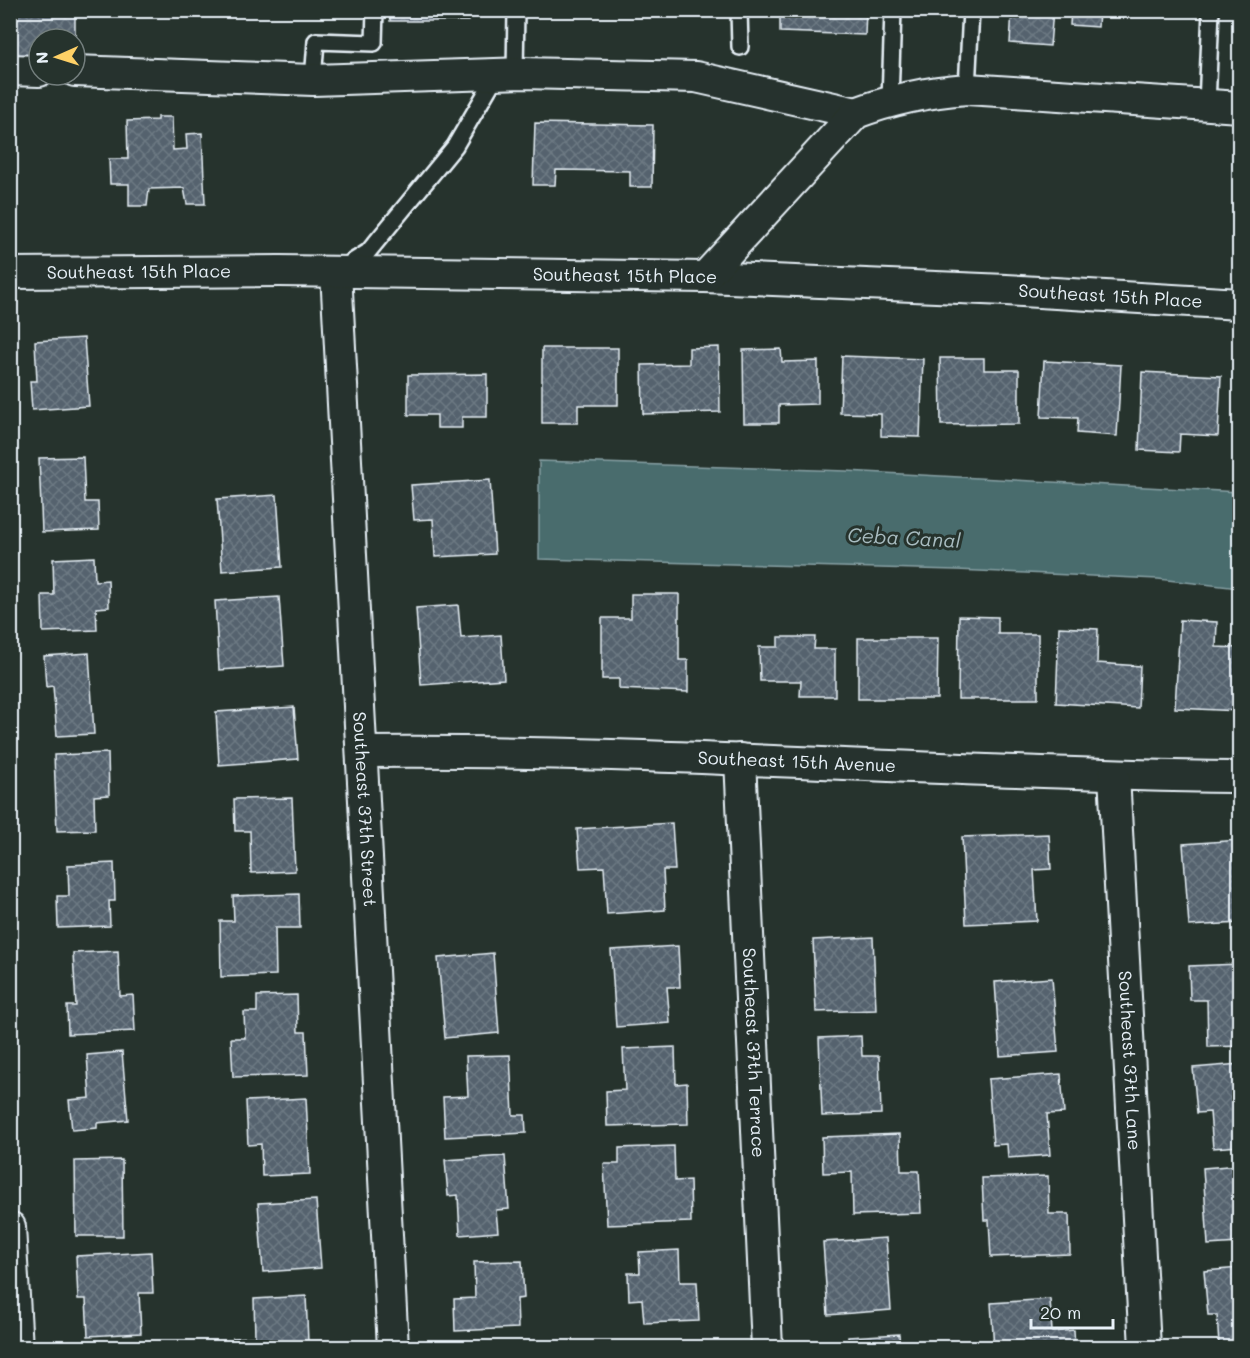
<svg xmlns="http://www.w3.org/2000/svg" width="1250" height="1358" font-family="Mali,sans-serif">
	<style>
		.water { fill: #486c6d; stroke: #88a1a5; stroke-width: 1.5 }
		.building { fill: url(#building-cross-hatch); stroke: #e8f1f8; stroke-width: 1.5 }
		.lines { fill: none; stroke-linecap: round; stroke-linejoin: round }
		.service-casing { stroke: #e8f1f8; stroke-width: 20 }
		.minor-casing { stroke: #e8f1f8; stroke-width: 34 }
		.service { stroke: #26332d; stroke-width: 15 }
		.minor { stroke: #26332d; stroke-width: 30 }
		.labels { text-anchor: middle; stroke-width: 6; stroke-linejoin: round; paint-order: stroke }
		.street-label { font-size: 18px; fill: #e8f1f8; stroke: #26332d }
		.water-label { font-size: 20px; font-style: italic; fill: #a8bcc0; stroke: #26332d }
	</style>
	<defs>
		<pattern id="building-cross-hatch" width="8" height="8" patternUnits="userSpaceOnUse" patternTransform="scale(1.5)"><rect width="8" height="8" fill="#54626e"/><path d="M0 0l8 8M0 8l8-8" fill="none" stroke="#6d7983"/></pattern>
	</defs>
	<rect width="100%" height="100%" fill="#26332d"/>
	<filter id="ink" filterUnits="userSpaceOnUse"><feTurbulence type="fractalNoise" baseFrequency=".0167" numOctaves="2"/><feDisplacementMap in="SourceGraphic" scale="12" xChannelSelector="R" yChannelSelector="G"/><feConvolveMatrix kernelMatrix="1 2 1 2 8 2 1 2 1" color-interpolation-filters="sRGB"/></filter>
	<g filter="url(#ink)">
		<polygon class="water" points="539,461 846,471 1239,492 1239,588 1158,579 956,570 539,559"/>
		<g class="building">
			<polygon points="10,10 75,10 75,59 75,39 39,39 39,59 10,59"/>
			<rect x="390" y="10" width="78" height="11"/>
			<polygon points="780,10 866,10 865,35 780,32"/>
			<polygon points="1012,10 1053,10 1050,46 1010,43"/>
			<polygon points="1071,10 1099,10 1098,27 1070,25"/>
			<polygon points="157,117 172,117 173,150 187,149 186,134 202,133 205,204 187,204 184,188 149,189 147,206 129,206 129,184 110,184 109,159 128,159 127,121 157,120"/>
			<polygon points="535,123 653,125 652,187 630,187 630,171 556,170 555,185 533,185"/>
			<polygon points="84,338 89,406 32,410 30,381 37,381 35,341"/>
			<polygon points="719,347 720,412 643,414 642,365 689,364 689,348"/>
			<polygon points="542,348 618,348 618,405 578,405 578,423 542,423"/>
			<polygon points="781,349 782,362 818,361 818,404 779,405 779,423 744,423 743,350"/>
			<polygon points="842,356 923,359 920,437 881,436 881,414 840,413"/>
			<polygon points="940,358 984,358 984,370 1019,370 1019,424 941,425"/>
			<polygon points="1044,361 1121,365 1117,436 1077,433 1078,418 1041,417"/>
			<polygon points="1142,372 1221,376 1218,436 1180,434 1179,452 1139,450"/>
			<polygon points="487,374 487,417 462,417 462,428 437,428 437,415 408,415 408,375"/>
			<polygon points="83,457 85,502 98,502 99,530 42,532 39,458"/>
			<polygon points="490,480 495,554 435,557 433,519 414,520 411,485"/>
			<polygon points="277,495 282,567 222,571 217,499"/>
			<polygon points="94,557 95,581 108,580 109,607 96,608 97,630 43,632 42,595 54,595 53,559"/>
			<polygon points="631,594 679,594 679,660 688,660 688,692 619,689 619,679 602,679 602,618 631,618"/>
			<polygon points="279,597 284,666 219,670 215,601"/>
			<polygon points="458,605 461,638 501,635 504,679 421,685 416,608"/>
			<polygon points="959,616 998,617 998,634 1038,634 1038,699 958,699"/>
			<polygon points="1180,620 1217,622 1216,647 1240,648 1240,711 1175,708"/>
			<polygon points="1059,627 1098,629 1097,663 1140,666 1138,708 1056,703"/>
			<polygon points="778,637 815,637 814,649 835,649 835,696 800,696 801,681 760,681 759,647 778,647"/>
			<polygon points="858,638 938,638 937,699 858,699"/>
			<polygon points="89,653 94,734 57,736 53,686 46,687 44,656"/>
			<polygon points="294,707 298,759 219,765 216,712"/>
			<polygon points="108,753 109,795 94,796 95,830 57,831 54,755"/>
			<polygon points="292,798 295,871 251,873 250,831 235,831 234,799"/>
			<polygon points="672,823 675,870 663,870 665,910 607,914 604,867 580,868 577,829"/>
			<polygon points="1049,834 1051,869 1034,870 1037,921 966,924 962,837"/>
			<polygon points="1240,840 1240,923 1189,926 1183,844"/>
			<polygon points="114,863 115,901 109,901 110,926 58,928 57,896 69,896 68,865"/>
			<polygon points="299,894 300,928 275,928 276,975 221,977 220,921 234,921 233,896"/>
			<polygon points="873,937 876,1010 816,1012 813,940"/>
			<polygon points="678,946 680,987 667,987 670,1023 616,1027 611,950"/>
			<polygon points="118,951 120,996 133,995 135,1031 68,1034 67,1006 76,1006 73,953"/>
			<polygon points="493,953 499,1033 445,1038 438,958"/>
			<polygon points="1240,964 1240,1046 1208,1047 1207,1000 1190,1000 1189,966"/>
			<polygon points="1052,978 1058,1052 1000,1056 995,982"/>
			<polygon points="297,995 298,1032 306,1032 308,1075 233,1077 231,1038 245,1038 244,1012 257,1012 257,996"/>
			<polygon points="861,1036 862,1056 879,1056 881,1114 822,1116 819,1038"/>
			<polygon points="675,1047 676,1084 687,1083 688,1124 607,1126 606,1091 625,1090 623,1049"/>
			<polygon points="122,1052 128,1120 97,1123 97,1128 72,1130 69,1100 90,1098 87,1055"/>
			<polygon points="510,1055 513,1115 525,1115 526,1133 445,1137 443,1097 468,1096 466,1056"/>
			<polygon points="1240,1064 1240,1146 1213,1148 1210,1112 1197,1113 1193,1068"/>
			<polygon points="1061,1074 1064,1113 1047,1114 1050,1155 1008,1158 1007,1144 993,1145 988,1079"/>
			<polygon points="306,1098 310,1174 262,1176 261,1144 248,1145 246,1101"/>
			<polygon points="900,1134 901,1171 919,1171 921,1213 853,1215 852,1172 823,1173 822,1137"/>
			<polygon points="674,1146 675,1181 690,1180 691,1222 607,1225 604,1164 619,1164 619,1148"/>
			<polygon points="505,1156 509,1209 496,1210 498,1232 460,1235 458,1195 448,1196 445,1160"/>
			<polygon points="122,1160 123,1236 76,1236 75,1161"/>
			<polygon points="1240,1165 1240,1243 1208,1245 1203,1168"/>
			<polygon points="1048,1176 1049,1214 1069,1214 1070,1254 991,1257 989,1220 984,1220 982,1178"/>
			<polygon points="316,1200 321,1268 263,1272 258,1203"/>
			<polygon points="886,1238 891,1310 828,1315 823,1242"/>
			<polygon points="679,1250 680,1282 697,1282 699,1321 644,1323 642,1299 629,1300 628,1273 640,1273 639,1252"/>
			<polygon points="151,1252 153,1293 139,1293 141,1333 88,1336 86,1299 78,1299 76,1256"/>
			<polygon points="522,1261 524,1298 517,1299 518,1328 455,1331 454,1299 475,1298 474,1262"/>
			<polygon points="1240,1268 1240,1344 1219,1345 1217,1315 1208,1315 1204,1271"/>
			<polygon points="306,1296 308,1342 323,1341 323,1348 233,1348 233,1338 255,1337 254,1299"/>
			<polygon points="1050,1299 1052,1332 1074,1330 1075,1348 994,1348 991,1303"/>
			<polygon points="899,1334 900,1348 848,1348 848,1337"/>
			<polygon points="700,1342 700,1348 628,1346"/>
		</g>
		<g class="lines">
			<g class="service-casing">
				<g id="service">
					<polyline points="739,10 740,47"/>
					<polyline points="515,73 516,10"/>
					<polyline points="313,80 316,41 374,43 375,10"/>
					<polyline points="967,89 971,10"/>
					<polyline points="890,100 893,10"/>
					<polyline points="1207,105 1211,10"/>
					<polyline points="344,267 368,252 455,146 497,74"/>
				</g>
			</g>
			<g class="minor-casing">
				<g id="minor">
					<polyline points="10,70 39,71"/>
					<polyline points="75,71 313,80 522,73 696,77 856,113"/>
					<path id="s1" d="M336 272C353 631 376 989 393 1348"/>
					<path id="s2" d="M10 273 280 271 705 277 1006 290 1240 304"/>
					<path d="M705 277 856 113C893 99 927 92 967 89L1240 107"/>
					<path id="s3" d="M362 752C652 749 941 773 1231 777"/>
					<path id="s4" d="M740 759 767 1348"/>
					<path id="s5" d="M1114 775 1145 1348"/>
					<polyline points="10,1227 17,1348"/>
				</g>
			</g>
			<use href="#service" class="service"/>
			<use href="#minor" class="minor"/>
		</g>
	</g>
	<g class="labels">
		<g class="street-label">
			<text dy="6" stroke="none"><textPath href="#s2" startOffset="129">Southeast 15th Place</textPath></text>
			<text dy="6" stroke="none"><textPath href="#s2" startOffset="615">Southeast 15th Place</textPath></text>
			<text dy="6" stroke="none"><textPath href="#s2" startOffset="1101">Southeast 15th Place</textPath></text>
			<text dy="6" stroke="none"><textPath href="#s3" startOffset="435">Southeast 15th Avenue</textPath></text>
			<text dy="6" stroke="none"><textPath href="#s1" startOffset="538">Southeast 37th Street</textPath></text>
			<text dy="6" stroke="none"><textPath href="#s4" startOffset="294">Southeast 37th Terrace</textPath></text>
			<text dy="6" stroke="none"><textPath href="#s5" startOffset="286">Southeast 37th Lane</textPath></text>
		</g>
		<g class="water-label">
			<text transform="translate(904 538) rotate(3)" y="7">Ceba Canal</text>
		</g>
	</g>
	<rect width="1250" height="1358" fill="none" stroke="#26332d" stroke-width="36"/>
	<rect x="18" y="18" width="1214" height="1322" fill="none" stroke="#e8f1f8" stroke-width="2" filter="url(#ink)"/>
	<g transform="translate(57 57) rotate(267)"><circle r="28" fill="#26332d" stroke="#747f7e" stroke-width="1.5"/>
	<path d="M0-4.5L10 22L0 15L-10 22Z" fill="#ffd166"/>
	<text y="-9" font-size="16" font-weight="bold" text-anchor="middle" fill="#e8f1f8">N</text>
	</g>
	<path d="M1031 1319v9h82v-9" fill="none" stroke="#e8f1f8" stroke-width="3"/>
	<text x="1040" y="1319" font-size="18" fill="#e8f1f8" stroke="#26332d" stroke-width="4.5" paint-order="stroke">20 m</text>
</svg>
